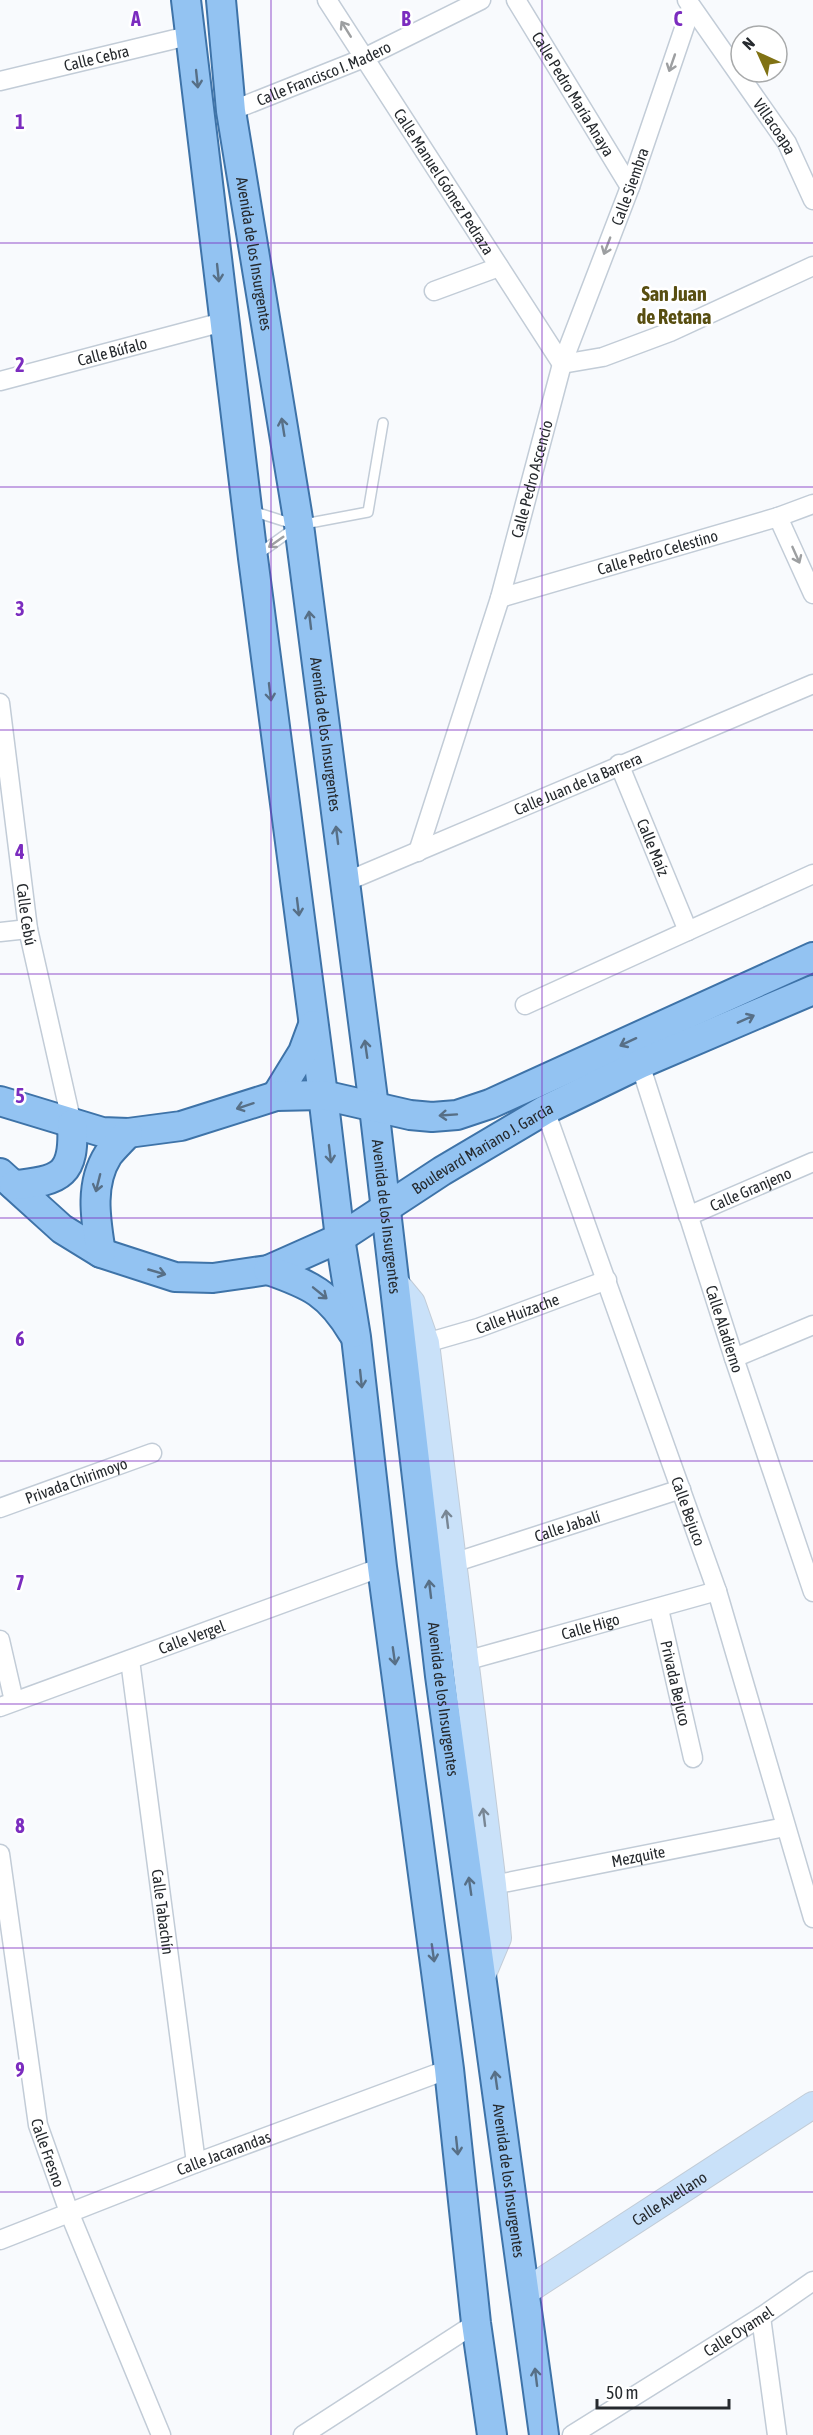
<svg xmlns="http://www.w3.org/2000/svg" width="813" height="2435" font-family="'Asap Condensed',sans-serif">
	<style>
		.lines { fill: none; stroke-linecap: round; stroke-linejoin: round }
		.lane-casing { stroke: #c2ccd7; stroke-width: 12 }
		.street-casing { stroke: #c2ccd7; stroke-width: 21 }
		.secondary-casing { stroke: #c2ccd7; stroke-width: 28 }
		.primary-casing { stroke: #3e73a8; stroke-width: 32 }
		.lane { stroke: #fff; stroke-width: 9 }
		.street { stroke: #fff; stroke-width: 18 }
		.secondary { stroke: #c9e1f9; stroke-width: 26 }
		.primary { stroke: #93c3f2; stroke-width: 28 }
		.oneway { stroke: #9d9fa1 }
		.oneway2 { stroke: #576f86 }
		.oneway3 { stroke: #788694 }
		.grid { fill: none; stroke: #7b2cbf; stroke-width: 1.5; stroke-opacity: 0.55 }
		.labels { text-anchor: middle; stroke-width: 5; stroke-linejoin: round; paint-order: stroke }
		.street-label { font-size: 16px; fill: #262a2e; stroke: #fff }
		.quarter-label { font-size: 20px; font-weight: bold; fill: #584e10; stroke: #fff }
		.grid-label { font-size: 20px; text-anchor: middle; font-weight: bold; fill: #7b2cbf; stroke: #fff; stroke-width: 5; stroke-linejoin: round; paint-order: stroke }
	</style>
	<rect width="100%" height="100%" fill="#f8fafd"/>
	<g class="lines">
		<g class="lane-casing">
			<g id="lane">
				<polyline points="252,511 293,524"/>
				<polyline points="257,555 299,525 368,512 383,423"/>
			</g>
		</g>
		<g class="street-casing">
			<g id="street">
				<path id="s1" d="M327 0 562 364"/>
				<path id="s2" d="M516 0 630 187"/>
				<path id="s3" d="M687 0 787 143 813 200"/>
				<path id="s4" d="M0 81 192 35"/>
				<path id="s5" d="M231 111 364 58 481 0"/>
				<polyline points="434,291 499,267"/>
				<polyline points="562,364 603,357 670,332 813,266"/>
				<path id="s6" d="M0 381 223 322"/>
				<polyline points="778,517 813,594"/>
				<path id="s7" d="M500 598 778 517 813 504"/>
				<path id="s8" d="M0 703 28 929 72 1124"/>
				<path id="s9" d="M619 764 688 931"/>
				<path id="s10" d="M418 852 500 598 562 364 630 187 691 8"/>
				<path id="s11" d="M343 883 813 684"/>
				<polyline points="0,932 28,929"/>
				<polyline points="525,1005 813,874"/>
				<path id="s12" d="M640 1064 734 1358 813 1592"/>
				<path id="s13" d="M545 1110 717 1591 813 1918"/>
				<path id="s14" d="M688 1216 813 1162"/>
				<path id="s15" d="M426 1343 478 1328 607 1280"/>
				<polyline points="734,1358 813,1325"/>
				<path id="s16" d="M0 1508 152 1453"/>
				<path id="s17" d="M453 1563 681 1489"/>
				<path id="s18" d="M659 1609 693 1758"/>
				<polyline points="0,1640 14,1701"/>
				<path id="s19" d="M130 1660 196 2163"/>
				<path id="s20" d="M465 1661 717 1591"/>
				<path id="s21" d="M0 1707 382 1567"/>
				<path id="s22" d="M0 1854 38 2125 69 2212 161 2435"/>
				<path id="s23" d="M493 1885 785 1827"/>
				<path id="s24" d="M0 2240 196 2163 449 2069"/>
				<polyline points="761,2317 777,2435"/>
				<polyline points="303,2435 476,2323"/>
				<path id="s25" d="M572 2435 761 2317 813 2281"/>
			</g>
		</g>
		<g class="secondary-casing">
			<g id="secondary">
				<polyline points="393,1280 412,1303 426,1343 493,1885 498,1938 482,1976"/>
				<path id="s26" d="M525 2292 813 2105"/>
			</g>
		</g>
		<g class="primary-casing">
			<g id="primary">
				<polyline points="186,0 253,558 323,1095 340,1238 356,1337 382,1567 449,2069 476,2323 492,2435"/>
				<path id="s27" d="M221 0 231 111 299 525 374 1107 440 1676 544 2435"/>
				<polyline points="276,1096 303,1052 313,1025"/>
				<polyline points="0,1101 102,1132 128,1133 181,1126 276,1096 323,1095 410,1115 432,1117 457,1115 490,1104 813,957"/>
				<path id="s28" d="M0 1173 62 1229 101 1253 175 1277 213 1278 268 1270 340 1238 442 1171 545 1110 640 1064 813 990"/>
				<path d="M14 1185C62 1181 75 1174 72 1124"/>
				<path d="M101 1253C96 1221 89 1185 108 1155 114 1147 122 1140 128 1133"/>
				<path d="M268 1270C311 1285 329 1293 353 1333"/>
			</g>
		</g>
		<use href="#lane" class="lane"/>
		<use href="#street" class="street"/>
		<use href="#secondary" class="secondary"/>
		<use href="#primary" class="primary"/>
	</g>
	<defs><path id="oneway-shaft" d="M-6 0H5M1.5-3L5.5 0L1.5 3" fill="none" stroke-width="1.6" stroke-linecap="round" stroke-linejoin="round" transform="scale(1.5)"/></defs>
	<g class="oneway">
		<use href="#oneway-shaft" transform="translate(346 29) rotate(-122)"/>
		<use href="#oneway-shaft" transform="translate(672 63) rotate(109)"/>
		<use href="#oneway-shaft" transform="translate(607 246) rotate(111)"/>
		<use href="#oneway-shaft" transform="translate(276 542) rotate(145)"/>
		<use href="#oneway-shaft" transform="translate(796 555) rotate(66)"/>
	</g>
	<g class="oneway2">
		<use href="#oneway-shaft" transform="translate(197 79) rotate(84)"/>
		<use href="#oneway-shaft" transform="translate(218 273) rotate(84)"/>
		<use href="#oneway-shaft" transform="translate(283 427) rotate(-99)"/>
		<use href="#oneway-shaft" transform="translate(310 620) rotate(-97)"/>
		<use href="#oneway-shaft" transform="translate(270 692) rotate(83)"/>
		<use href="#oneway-shaft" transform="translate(337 835) rotate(-97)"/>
		<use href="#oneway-shaft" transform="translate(298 907) rotate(83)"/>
		<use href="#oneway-shaft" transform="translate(746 1019) rotate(-24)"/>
		<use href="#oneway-shaft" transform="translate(628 1042) rotate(155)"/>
		<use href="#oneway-shaft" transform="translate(366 1049) rotate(-98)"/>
		<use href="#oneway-shaft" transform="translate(245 1106) rotate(162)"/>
		<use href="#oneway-shaft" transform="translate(448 1115) rotate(176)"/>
		<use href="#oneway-shaft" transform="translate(330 1154) rotate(83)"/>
		<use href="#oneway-shaft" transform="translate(98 1183) rotate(104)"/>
		<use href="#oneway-shaft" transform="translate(157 1272) rotate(16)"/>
		<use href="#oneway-shaft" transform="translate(320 1293) rotate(39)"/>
		<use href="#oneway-shaft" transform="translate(361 1379) rotate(84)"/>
		<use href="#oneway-shaft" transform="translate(430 1589) rotate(-97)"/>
		<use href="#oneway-shaft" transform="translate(394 1656) rotate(82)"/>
		<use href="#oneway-shaft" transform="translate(470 1886) rotate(-98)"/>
		<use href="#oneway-shaft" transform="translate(433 1953) rotate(82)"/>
		<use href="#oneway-shaft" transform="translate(496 2080) rotate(-98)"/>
		<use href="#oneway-shaft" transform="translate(457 2146) rotate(84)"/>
		<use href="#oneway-shaft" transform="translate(536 2377) rotate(-97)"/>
	</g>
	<g class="oneway3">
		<use href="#oneway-shaft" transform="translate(447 1519) rotate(-97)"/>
		<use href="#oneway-shaft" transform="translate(484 1817) rotate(-97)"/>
	</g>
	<path class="grid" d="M271 0V2435M542 0V2435M0 243H813M0 487H813M0 730H813M0 974H813M0 1218H813M0 1461H813M0 1704H813M0 1948H813M0 2192H813"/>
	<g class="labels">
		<g class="street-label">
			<text dy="6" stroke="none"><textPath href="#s4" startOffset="99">Calle Cebra</textPath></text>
			<text dy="6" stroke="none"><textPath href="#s5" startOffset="100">Calle Francisco I. Madero</textPath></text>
			<text dy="6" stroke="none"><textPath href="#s2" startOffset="110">Calle Pedro María Anaya</textPath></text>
			<text dy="6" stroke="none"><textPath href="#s3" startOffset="154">Villacoapa</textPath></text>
			<text dy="6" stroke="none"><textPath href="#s1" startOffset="216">Calle Manuel Gómez Pedraza</textPath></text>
			<text dy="6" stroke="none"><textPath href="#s10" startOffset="699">Calle Siembra</textPath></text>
			<text dy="6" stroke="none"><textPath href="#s27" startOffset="256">Avenida de los Insurgentes</textPath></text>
			<text dy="6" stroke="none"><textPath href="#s6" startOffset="116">Calle Búfalo</textPath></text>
			<text dy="6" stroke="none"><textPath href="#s10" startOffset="390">Calle Pedro Ascencio</textPath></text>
			<text dy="6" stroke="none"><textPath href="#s7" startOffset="164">Calle Pedro Celestino</textPath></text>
			<text dy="6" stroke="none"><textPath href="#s27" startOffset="742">Avenida de los Insurgentes</textPath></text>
			<text dy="6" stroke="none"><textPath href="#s11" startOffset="255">Calle Juan de la Barrera</textPath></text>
			<text dy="6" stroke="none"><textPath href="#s9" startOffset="90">Calle Maíz</textPath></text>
			<text dy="6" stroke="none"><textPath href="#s8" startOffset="213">Calle Cebú</textPath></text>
			<text dy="6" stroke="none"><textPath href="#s28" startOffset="548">Boulevard Mariano J. García</textPath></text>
			<text dy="6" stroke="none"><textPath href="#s14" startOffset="68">Calle Granjeno</textPath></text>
			<text dy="6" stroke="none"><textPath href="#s27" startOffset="1228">Avenida de los Insurgentes</textPath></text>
			<text dy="6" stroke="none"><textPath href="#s15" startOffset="96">Calle Huizache</textPath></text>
			<text dy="6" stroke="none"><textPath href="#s12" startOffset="278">Calle Aladierno</textPath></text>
			<text dy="6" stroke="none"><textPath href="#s16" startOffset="81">Privada Chirimoyo</textPath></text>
			<text dy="6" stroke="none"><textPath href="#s13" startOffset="426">Calle Bejuco</textPath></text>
			<text dy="6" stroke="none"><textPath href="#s17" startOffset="120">Calle Jabalí</textPath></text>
			<text dy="6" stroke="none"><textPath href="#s20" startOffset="130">Calle Higo</textPath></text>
			<text dy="6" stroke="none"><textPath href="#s21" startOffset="204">Calle Vergel</textPath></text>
			<text dy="6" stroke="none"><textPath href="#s18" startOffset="76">Privada Bejuco</textPath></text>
			<text dy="6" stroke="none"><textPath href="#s27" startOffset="1714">Avenida de los Insurgentes</textPath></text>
			<text dy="6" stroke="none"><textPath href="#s23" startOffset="148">Mezquite</textPath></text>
			<text dy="6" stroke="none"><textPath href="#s19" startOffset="254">Calle Tabachín</textPath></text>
			<text dy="6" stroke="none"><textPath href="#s22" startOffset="303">Calle Fresno</textPath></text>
			<text dy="6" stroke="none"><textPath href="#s24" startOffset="240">Calle Jacarandas</textPath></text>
			<text dy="6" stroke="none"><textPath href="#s27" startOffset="2200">Avenida de los Insurgentes</textPath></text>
			<text dy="6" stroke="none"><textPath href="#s26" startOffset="172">Calle Avellano</textPath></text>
			<text dy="6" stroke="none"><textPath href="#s25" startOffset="196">Calle Oyamel</textPath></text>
		</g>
		<g class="quarter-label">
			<text x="674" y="301">San Juan<tspan x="674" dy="23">de Retana</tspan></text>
		</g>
	</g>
	<g class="grid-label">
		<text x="136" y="26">A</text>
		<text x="406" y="26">B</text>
		<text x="678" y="26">C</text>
		<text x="20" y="129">1</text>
		<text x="20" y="372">2</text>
		<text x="20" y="616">3</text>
		<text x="20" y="859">4</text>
		<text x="20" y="1103">5</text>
		<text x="20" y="1346">6</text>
		<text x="20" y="1590">7</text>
		<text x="20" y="1833">8</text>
		<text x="20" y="2077">9</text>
	</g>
	<g transform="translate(759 54) rotate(315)"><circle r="28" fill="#ffffff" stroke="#a8aaab" stroke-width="1.5"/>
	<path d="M0-4.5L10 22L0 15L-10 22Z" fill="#807214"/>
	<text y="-9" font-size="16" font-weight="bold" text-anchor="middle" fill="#262a2e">N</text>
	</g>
	<path d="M597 2399v9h132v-9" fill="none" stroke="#262a2e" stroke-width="3"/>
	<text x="606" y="2399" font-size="18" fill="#262a2e" stroke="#ffffff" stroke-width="4.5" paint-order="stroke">50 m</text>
</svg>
